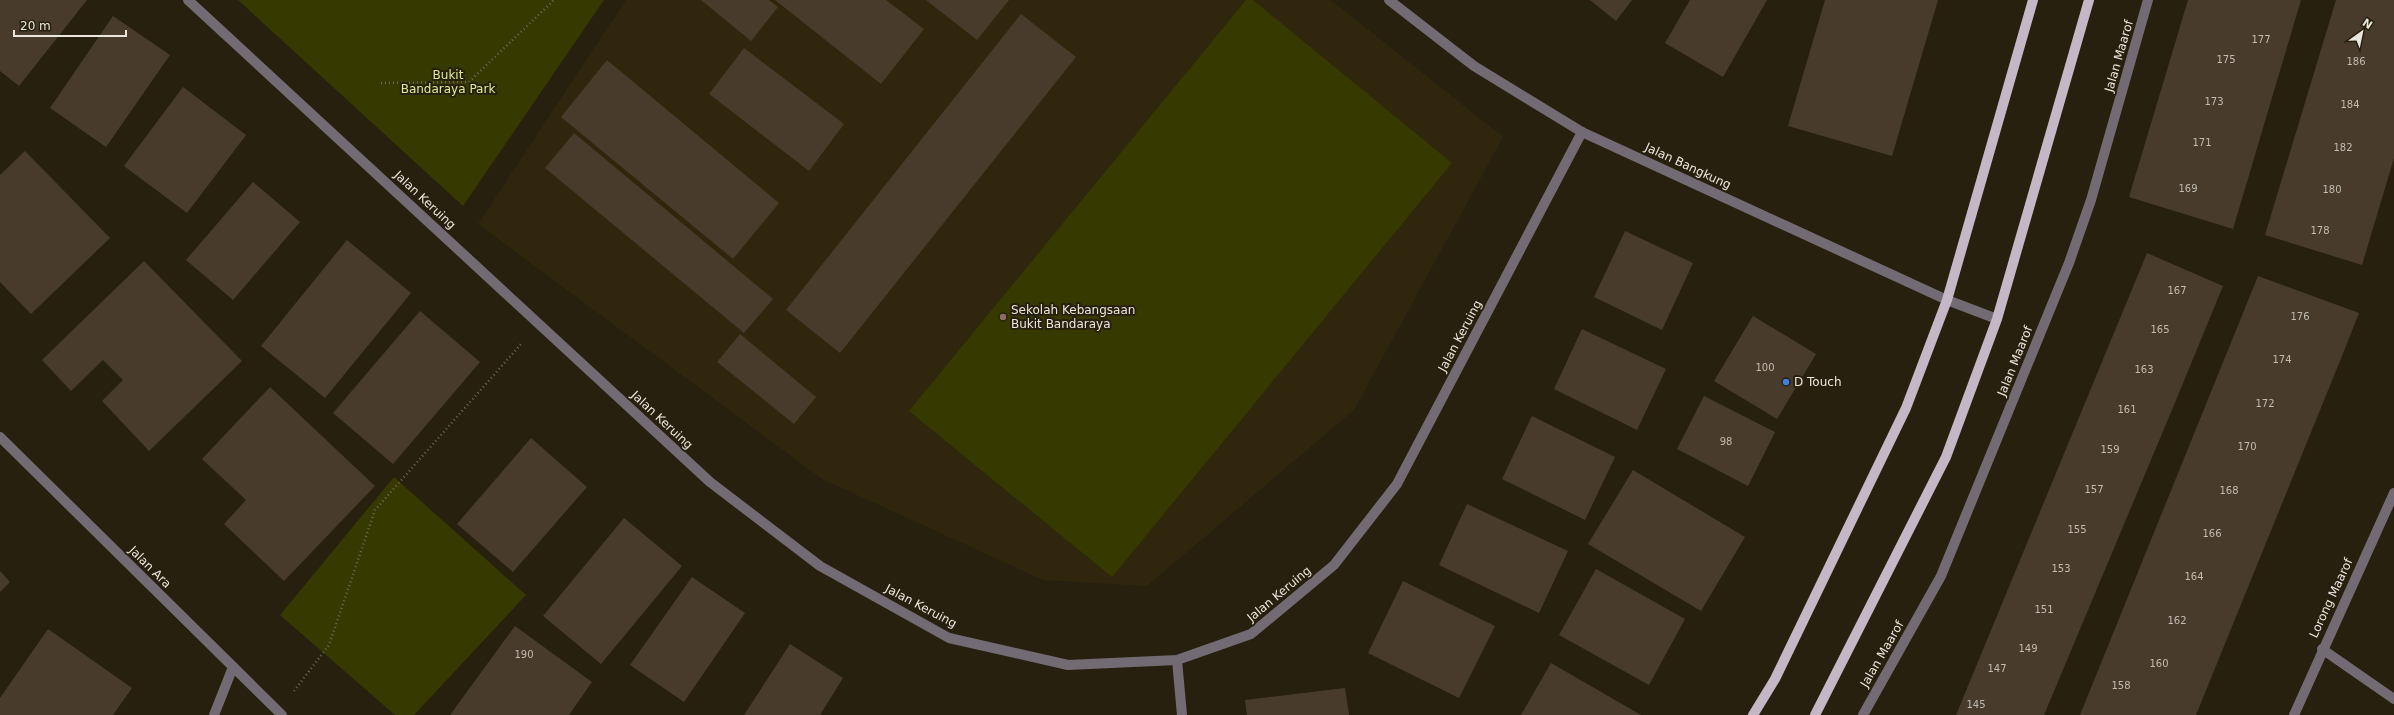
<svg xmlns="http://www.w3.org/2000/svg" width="2394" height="715" font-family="'DejaVu Sans',sans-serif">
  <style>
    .built { fill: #2f260d }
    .green { fill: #363900 }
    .building { fill: #493b2c }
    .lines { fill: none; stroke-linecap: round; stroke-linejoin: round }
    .path { stroke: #6e6759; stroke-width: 2.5; stroke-dasharray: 1 3; stroke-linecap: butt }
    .minor { stroke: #726b73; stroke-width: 10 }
    .major { stroke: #c5b7c6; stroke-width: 10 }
    .education-dot { fill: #8d6e63; stroke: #27200f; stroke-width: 1.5 }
    .shop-dot { fill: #3f7fe0; stroke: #27200f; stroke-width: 1.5 }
    .labels { text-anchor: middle; stroke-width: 4; stroke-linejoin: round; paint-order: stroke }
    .number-label { font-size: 10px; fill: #c2bbb0 }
    .street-label { font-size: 12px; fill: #ebe6dc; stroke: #27200f }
    .park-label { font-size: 12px; fill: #e0ea93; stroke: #27200f }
    .poi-label { font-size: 12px; fill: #ebe6dc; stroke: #27200f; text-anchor: start }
  </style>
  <rect width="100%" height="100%" fill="#27200f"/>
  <!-- built -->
  <path class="built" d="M626,0H1331L1503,137L1354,410L1147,586L1043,580L822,479L478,224Z"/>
  <!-- green -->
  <g class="green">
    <path d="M238,0H604L463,206Z"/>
    <path d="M1246,0H1253L1452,163L1112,577L909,411Z"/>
    <path d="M394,477L526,595L414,715H395L280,615Z"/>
  </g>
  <!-- building -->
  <g class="building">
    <path d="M0,0H87L19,86L0,71Z"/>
    <path d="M701,0H769L778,7L751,41Z"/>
    <path d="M775,0H886L924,29L881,84Z"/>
    <path d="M926,0H1009L977,40Z"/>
    <path d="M1590,0H1632L1616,21Z"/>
    <path d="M1690,0H1767L1723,77L1665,43Z"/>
    <path d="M1825,0H1938L1892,156L1788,126Z"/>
    <path d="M2188,0H2301L2233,229L2129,197Z"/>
    <path d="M2336,0H2394V158L2362,265L2265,235Z"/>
    <path d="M1021,14L1076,57L840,353L786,310Z"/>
    <path d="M113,16L170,55L106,147L50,108Z"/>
    <path d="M744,48L844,124L809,171L709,94Z"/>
    <path d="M607,60L779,203L733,259L561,117Z"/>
    <path d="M183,87L246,135L187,213L124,166Z"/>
    <path d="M574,133L773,299L744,333L545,168Z"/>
    <path d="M25,151L110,238L31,314L0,282V175Z"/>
    <path d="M253,182L300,222L233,300L186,260Z"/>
    <path d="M1625,231L1693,263L1662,330L1594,297Z"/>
    <path d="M347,240L411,293L325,398L261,346Z"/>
    <path d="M2147,253L2223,286L2174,405L2044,715H1956Z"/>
    <path d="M144,261L242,361L149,451L102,401L123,380L103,360L71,391L42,360Z"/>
    <path d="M2258,276L2359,313L2342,356L2196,715H2080Z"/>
    <path d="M420,311L480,362L393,464L333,413Z"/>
    <path d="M1753,316L1816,354L1777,419L1714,381Z"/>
    <path d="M1582,329L1666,369L1637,430L1554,389Z"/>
    <path d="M740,334L816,397L794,424L717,362Z"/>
    <path d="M270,387L375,486L284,581L224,524L246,500L202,459Z"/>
    <path d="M1704,396L1775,432L1748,486L1677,449Z"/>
    <path d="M1532,416L1615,457L1585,520L1502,479Z"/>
    <path d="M531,438L587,487L513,572L457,524Z"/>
    <path d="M1633,470L1745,537L1701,611L1588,544Z"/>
    <path d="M1467,504L1568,551L1539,613L1439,565Z"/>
    <path d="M624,518L682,566L601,664L543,616Z"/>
    <path d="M1596,569L1685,619L1649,685L1559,635Z"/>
    <path d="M0,571L10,582L0,592Z"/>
    <path d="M692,577L745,613L684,702L630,665Z"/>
    <path d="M1403,581L1495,626L1459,698L1368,653Z"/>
    <path d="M515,626L592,682L569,715H450Z"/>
    <path d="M48,629L132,688L113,715H0V698Z"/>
    <path d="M790,644L843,678L820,715H744Z"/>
    <path d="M1551,663L1641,715H1521Z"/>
    <path d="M1345,688L1349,715H1247L1245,700Z"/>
  </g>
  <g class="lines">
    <!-- path -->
    <g class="path">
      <path d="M381,83L469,82L554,0"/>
      <path d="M294,691L329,645L375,510L522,343"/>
    </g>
    <!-- minor -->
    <g class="minor">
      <path d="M188,0L710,482L820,566L949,638L1068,665L1177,660L1251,634L1334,565L1397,484L1582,132"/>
      <path d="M1389,0L1474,66L1582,132L1947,300L1997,319"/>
      <path d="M0,437L282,715"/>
      <path d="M2322,649L2394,699"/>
      <path d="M1177,660L1182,715"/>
      <path d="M214,715L233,667"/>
      <path d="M1863,715L1941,576L2069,263L2091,200L2148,0"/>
      <path d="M2294,715L2394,493"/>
    </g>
    <!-- major -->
    <g class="major">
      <path d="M1753,715L1775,679L1906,408L1947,300L2033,0"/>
      <path d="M1815,715L1946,457L1997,319L2089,0"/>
    </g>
  </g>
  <!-- markers -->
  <circle class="education-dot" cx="1003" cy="317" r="4"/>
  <circle class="shop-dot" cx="1786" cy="382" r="4"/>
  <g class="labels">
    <!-- number labels -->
    <g class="number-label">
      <text x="2261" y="43">177</text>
      <text x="2226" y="63">175</text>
      <text x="2356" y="65">186</text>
      <text x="2214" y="105">173</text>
      <text x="2350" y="108">184</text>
      <text x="2202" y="146">171</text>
      <text x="2343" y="151">182</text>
      <text x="2188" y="192">169</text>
      <text x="2332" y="193">180</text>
      <text x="2320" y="234">178</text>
      <text x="2177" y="294">167</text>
      <text x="2300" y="320">176</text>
      <text x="2160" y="333">165</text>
      <text x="2282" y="363">174</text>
      <text x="1765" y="371">100</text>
      <text x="2144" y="373">163</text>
      <text x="2265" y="407">172</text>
      <text x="2127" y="413">161</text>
      <text x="1726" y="445">98</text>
      <text x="2247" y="450">170</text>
      <text x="2110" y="453">159</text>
      <text x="2094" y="493">157</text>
      <text x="2229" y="494">168</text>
      <text x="2077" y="533">155</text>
      <text x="2212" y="537">166</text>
      <text x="2061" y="572">153</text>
      <text x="2194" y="580">164</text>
      <text x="2044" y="613">151</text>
      <text x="2177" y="624">162</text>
      <text x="2028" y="652">149</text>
      <text x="524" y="658">190</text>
      <text x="2159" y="667">160</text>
      <text x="1997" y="672">147</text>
      <text x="2121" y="689">158</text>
      <text x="1976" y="708">145</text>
    </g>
    <!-- street labels -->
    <g class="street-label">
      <text transform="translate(2119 56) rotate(-74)" y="4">Jalan Maarof</text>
      <text transform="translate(1688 166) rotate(25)" y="4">Jalan Bangkung</text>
      <text transform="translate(425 200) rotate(43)" y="4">Jalan Keruing</text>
      <text transform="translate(1460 336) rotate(-62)" y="4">Jalan Keruing</text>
      <text transform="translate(2015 361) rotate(-68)" y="4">Jalan Maarof</text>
      <text transform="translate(662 420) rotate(43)" y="4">Jalan Keruing</text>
      <text transform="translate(150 567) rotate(45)" y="4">Jalan Ara</text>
      <text transform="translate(1279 594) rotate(-40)" y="4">Jalan Keruing</text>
      <text transform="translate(2331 598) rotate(-65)" y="4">Lorong Maarof</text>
      <text transform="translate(921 606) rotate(28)" y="4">Jalan Keruing</text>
      <text transform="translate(1882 654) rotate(-60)" y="4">Jalan Maarof</text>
    </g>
    <!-- park labels -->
    <g class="park-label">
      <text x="448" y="79">Bukit<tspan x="448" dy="14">Bandaraya Park</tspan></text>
    </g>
    <!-- poi labels -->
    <g class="poi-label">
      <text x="1011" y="314">Sekolah Kebangsaan<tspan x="1011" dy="14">Bukit Bandaraya</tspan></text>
      <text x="1794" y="386">D Touch</text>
    </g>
  </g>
  <!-- north arrow -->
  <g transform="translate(2362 32) rotate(33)" stroke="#27200f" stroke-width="3" paint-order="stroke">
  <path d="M0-3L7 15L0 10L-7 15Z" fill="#ebe6dc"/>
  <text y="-6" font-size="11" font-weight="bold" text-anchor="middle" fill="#ebe6dc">N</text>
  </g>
  <!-- scale -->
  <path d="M14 30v6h112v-6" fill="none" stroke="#ebe6dc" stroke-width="2"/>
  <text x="20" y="30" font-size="12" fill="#ebe6dc" stroke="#27200f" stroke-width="3" paint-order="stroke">20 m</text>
</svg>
